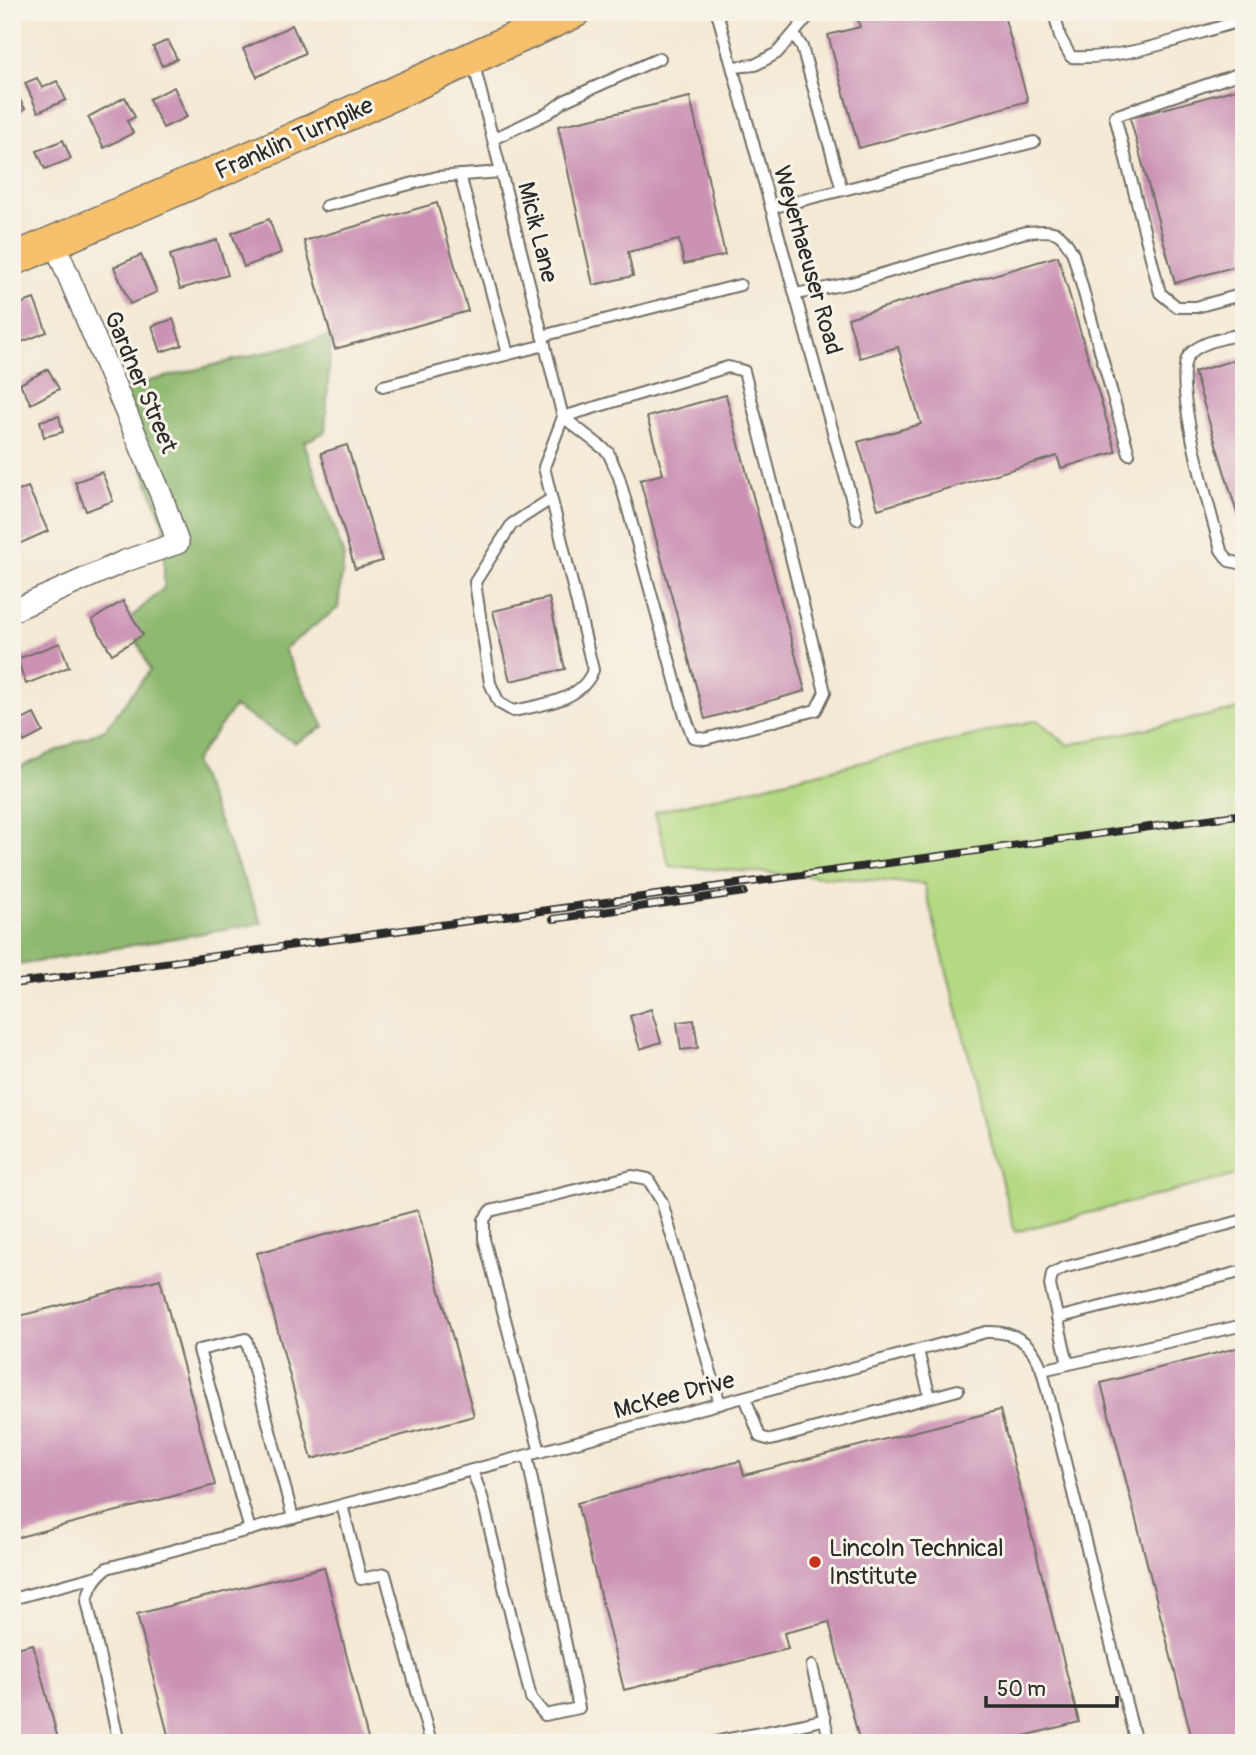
<svg xmlns="http://www.w3.org/2000/svg" width="1256" height="1755" font-family="Pangolin,sans-serif">
  <style>
    .green { fill: #b4d982; stroke: #708256; stroke-width: 2 }
    .forest { fill: #8fb970; stroke: #5d724e; stroke-width: 2 }
    .building { fill: #cb92b4 }
    .lines { fill: none; stroke-linecap: round; stroke-linejoin: round }
    .lane-casing { stroke: #716e66; stroke-width: 14 }
    .street-casing { stroke: #716e66; stroke-width: 24 }
    .primary-casing { stroke: #716e66; stroke-width: 35 }
    .lane { stroke: #fff; stroke-width: 10 }
    .street { stroke: #fff; stroke-width: 21 }
    .primary { stroke: #f7c06c; stroke-width: 32 }
    .rail-casing { stroke: #2b2b2b; stroke-width: 8 }
    .rail { stroke: #f7f3e8; stroke-width: 5; stroke-dasharray: 16; stroke-linecap: butt }
    .poi-dot { fill: #c8321e; stroke: #f7f3e8; stroke-width: 2.5 }
    .labels { text-anchor: middle; stroke-width: 6; stroke-linejoin: round; paint-order: stroke }
    .street-label { font-size: 24px; fill: #2b2b2b; stroke: #f7f3e8 }
    .poi-label { font-size: 24px; fill: #2b2b2b; stroke: #f7f3e8; text-anchor: start }
  </style>
  <rect width="100%" height="100%" fill="#f7f3e8"/>
  <filter id="ink" filterUnits="userSpaceOnUse"><feTurbulence type="fractalNoise" baseFrequency=".0143" numOctaves="2"/><feDisplacementMap in="SourceGraphic" scale="14" xChannelSelector="R" yChannelSelector="G"/><feConvolveMatrix kernelMatrix="1 2 1 2 8 2 1 2 1" color-interpolation-filters="sRGB"/></filter>
  <filter id="wash" filterUnits="userSpaceOnUse"><feTurbulence type="fractalNoise" baseFrequency=".00686" numOctaves="4" result="noise"/><feDisplacementMap in="SourceGraphic" scale="28" xChannelSelector="R" yChannelSelector="G"/><feGaussianBlur stdDeviation="1.57" result="paint"/><feColorMatrix in="noise" values="0 0 0 0 0 0 0 0 0 0 0 0 0 0 0 0 0 1.4 0 .05"/><feComposite in="paint" operator="in"/></filter>
  <g filter="url(#wash)">
    <rect width="100%" height="100%" fill="#f4e9d4"/>
    <!-- green -->
    <path class="green" d="M1244,708V1173L1015,1232L924,884L669,866L655,812L1037,720L1068,745Z"/>
    <!-- forest -->
    <path class="forest" d="M331,336L325,432L304,442L344,556L338,608L284,649L324,727L295,743L234,707L194,762L262,923L12,966V771L105,729L150,670L128,620L164,588V525L113,390Z"/>
    <g id="blocks">
      <!-- building -->
      <g class="building">
        <path d="M856,12H1003L1028,101L859,148L828,35L860,27Z"/>
        <path d="M1076,12H1097V13L1077,18Z"/>
        <path d="M292,25L305,53L257,77L243,49Z"/>
        <path d="M168,40L177,59L162,66L153,47Z"/>
        <path d="M37,78L42,88L57,81L66,100L38,112L25,83Z"/>
        <path d="M174,87L187,117L163,128L149,99Z"/>
        <path d="M1244,87V264L1175,283L1130,118Z"/>
        <path d="M16,93L25,109L15,115L12,112V96Z"/>
        <path d="M125,97L135,117L127,121L133,133L104,148L88,117Z"/>
        <path d="M690,97L725,255L684,264L679,240L628,252L633,276L593,285L558,126Z"/>
        <path d="M63,140L71,159L45,169L37,151Z"/>
        <path d="M437,203L468,311L335,349L304,241Z"/>
        <path d="M269,219L281,253L244,267L232,233Z"/>
        <path d="M217,240L228,275L180,289L170,255Z"/>
        <path d="M141,255L157,292L130,304L114,267Z"/>
        <path d="M1058,256L1116,452L1061,468L1057,456L878,509L858,442L921,424L898,347L860,358L848,318Z"/>
        <path d="M34,299L47,332L22,342L12,316V307Z"/>
        <path d="M173,319L182,345L161,352L152,326Z"/>
        <path d="M1244,357V522L1240,523L1194,372Z"/>
        <path d="M48,369L59,389L31,404L20,384Z"/>
        <path d="M726,395L805,691L705,719L640,480L663,474L647,417Z"/>
        <path d="M59,416L63,432L44,437L40,421Z"/>
        <path d="M347,445L382,561L355,569L321,453Z"/>
        <path d="M102,472L113,501L86,511L75,482Z"/>
        <path d="M28,487L48,531L12,547V519L18,516L12,503V494Z"/>
        <path d="M549,598L565,669L510,681L493,611Z"/>
        <path d="M123,601L143,635L112,654L92,620Z"/>
        <path d="M60,643L69,667L26,684L17,659Z"/>
        <path d="M34,714L43,732L24,742L14,724Z"/>
        <path d="M651,1009L661,1042L640,1049L630,1016Z"/>
        <path d="M694,1020L698,1048L681,1050L677,1022Z"/>
        <path d="M418,1210L474,1416L312,1459L257,1253Z"/>
        <path d="M160,1279L215,1485L12,1539V1318Z"/>
        <path d="M1244,1346V1743H1193L1101,1383Z"/>
        <path d="M1000,1410L1079,1722L996,1743H860L829,1622L784,1633L788,1649L624,1690L577,1503L740,1461L744,1475Z"/>
        <path d="M324,1567L369,1743H170L137,1614Z"/>
        <path d="M33,1644L59,1743H12V1649Z"/>
      </g>
    </g>
  </g>
  <g filter="url(#ink)">
    <use href="#blocks" fill-opacity="0" stroke="#716e66" stroke-width="2"/>
    <g class="lines">
      <defs>
        <g id="lane">
          <path d="M717,12L857,519"/>
          <path d="M1054,12L1060,37L1071,57C1129,60 1188,35 1244,20"/>
          <path d="M794,34L802,47L842,190"/>
          <path d="M473,61L563,417"/>
          <path d="M733,67L755,65L777,53L812,12"/>
          <path d="M1244,72L1115,116L1160,293L1177,307H1196L1244,294"/>
          <path d="M493,139L548,113L564,101L660,58"/>
          <path d="M460,175L508,354"/>
          <path d="M326,206L437,177L501,172"/>
          <path d="M771,208L1034,142"/>
          <path d="M796,294L851,283L1026,232C1054,230 1060,228 1073,254L1129,454"/>
          <path d="M1244,333C1227,338 1200,341 1189,355C1170,377 1212,518 1221,550L1229,561L1244,564"/>
          <path d="M542,336L740,285"/>
          <path d="M728,367L744,371L825,692L816,710L705,739L693,737L684,713L619,477L608,452L563,417Z"/>
          <path d="M383,386L545,345"/>
          <path d="M551,499L512,524L475,582L490,683L499,703L513,711C541,705 582,701 593,670L544,467L563,417"/>
          <path d="M1057,1318L1244,1271"/>
          <path d="M918,1351L930,1397"/>
          <path d="M1068,1364L1050,1285L1052,1274L1063,1268L1244,1220"/>
          <path d="M1042,1370L1244,1325"/>
          <path d="M745,1397L760,1437L771,1440L958,1390"/>
          <path d="M540,1452L484,1239V1220L490,1211L632,1176L648,1179L662,1202L720,1404"/>
          <path d="M472,1470L482,1497L531,1698L545,1715L579,1708L527,1456"/>
          <path d="M342,1505L361,1579L385,1574L431,1743"/>
          <path d="M250,1530L199,1350L246,1339L293,1518"/>
          <path d="M12,1599L97,1576"/>
          <path d="M812,1666L830,1743"/>
          <path d="M786,1728L789,1743"/>
          <path d="M119,1743L87,1601C90,1586 95,1578 107,1568L986,1332C1015,1331 1032,1342 1042,1370L1136,1743"/>
          <path d="M445,1743H450"/>
          <path d="M711,1743C749,1734 787,1729 825,1719"/>
        </g>
        <path id="street" d="M12,611L125,561L178,543L162,497L54,242"/>
        <path id="primary" d="M12,260L282,144L574,12"/>
      </defs>
      <!-- lane casing -->
      <use href="#lane" class="lane-casing"/>
      <!-- street casing -->
      <use href="#street" class="street-casing"/>
      <!-- primary casing -->
      <use href="#primary" class="primary-casing"/>
      <!-- lane -->
      <use href="#lane" class="lane"/>
      <!-- street -->
      <use href="#street" class="street"/>
      <!-- primary -->
      <use href="#primary" class="primary"/>
      <defs>
        <g id="rail">
          <path d="M553,919L744,892"/>
          <path d="M12,984L1244,814"/>
        </g>
      </defs>
      <!-- rail casing -->
      <use href="#rail" class="rail-casing"/>
      <!-- rail -->
      <use href="#rail" class="rail"/>
    </g>
  </g>
  <!-- markers -->
  <circle class="poi-dot" cx="815" cy="1562" r="7"/>
  <g class="labels">
    <!-- street labels -->
    <g class="street-label">
      <text transform="translate(294 138) rotate(-24)" y="8">Franklin Turnpike</text>
      <text transform="translate(538 232) rotate(76)" y="8">Micik Lane</text>
      <text transform="translate(808 260) rotate(74)" y="8">Weyerhaeuser Road</text>
      <text transform="translate(141 382) rotate(67)" y="8">Gardner Street</text>
      <text transform="translate(674 1395) rotate(-15)" y="8">McKee Drive</text>
    </g>
    <!-- poi labels -->
    <g class="poi-label">
      <text x="829" y="1556">Lincoln Technical<tspan x="829" dy="28">Institute</tspan></text>
    </g>
  </g>
  <!-- margin -->
  <rect width="1256" height="1755" fill="none" stroke="#f7f3e8" stroke-width="42"/>
  <!-- scale -->
  <path d="M986 1696v10h131v-10" fill="none" stroke="#2b2b2b" stroke-width="3.5"/>
  <text x="997" y="1696" font-size="21" fill="#2b2b2b" stroke="#f7f3e8" stroke-width="5" paint-order="stroke">50 m</text>
</svg>
